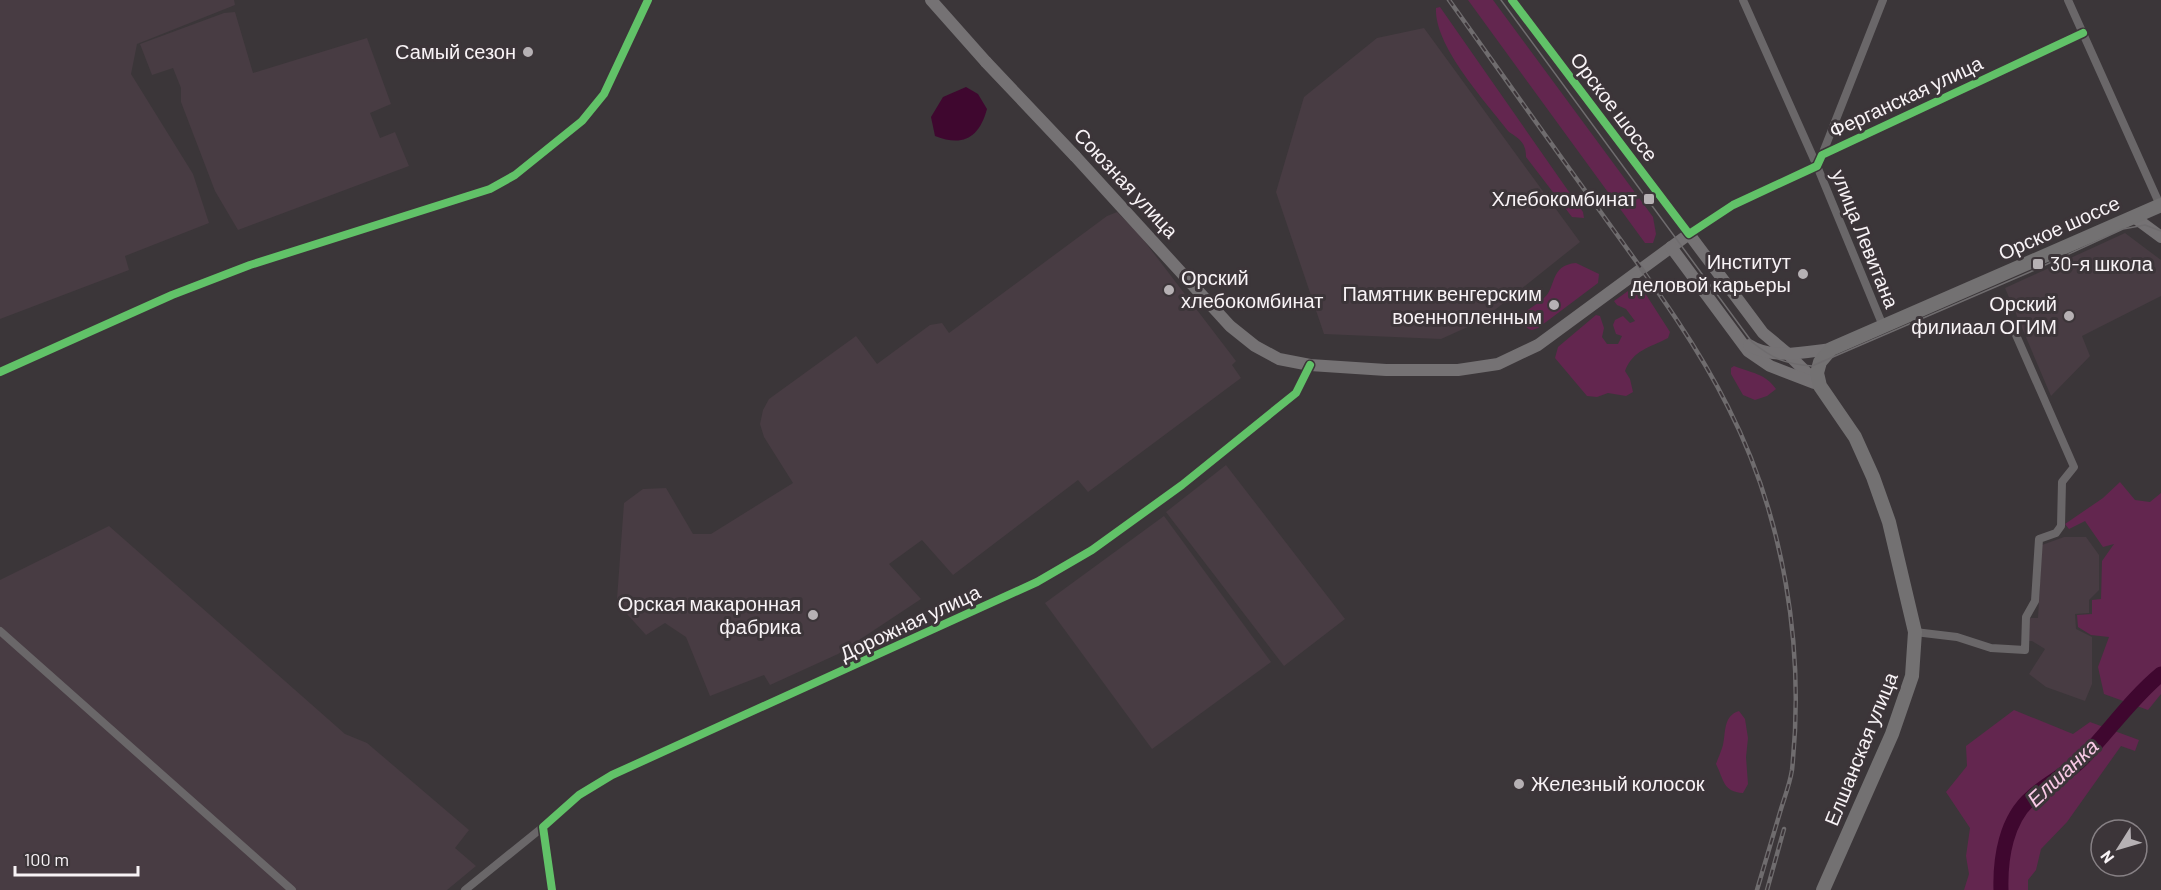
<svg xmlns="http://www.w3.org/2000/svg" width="2161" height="890" font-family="Barlow,sans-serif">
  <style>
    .built { fill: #483c43 }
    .green { fill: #63264f }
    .water { fill: #3f072f }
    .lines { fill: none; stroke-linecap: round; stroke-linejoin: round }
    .river { stroke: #3f072f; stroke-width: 15 }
    .minor { stroke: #6a6769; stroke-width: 8 }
    .tertiary { stroke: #6a6769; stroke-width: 10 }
    .secondary { stroke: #757274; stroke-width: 12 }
    .primary { stroke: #737172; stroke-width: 14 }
    .tram { stroke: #6f6c6e; stroke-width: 1.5 }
    .rail-casing { stroke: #6f6c6e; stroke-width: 4.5 }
    .rail { stroke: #3c3539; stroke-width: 2; stroke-dasharray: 7; stroke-linecap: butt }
    .secondary-bridge { stroke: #757274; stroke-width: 12 }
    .cycleway-casing { stroke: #3c3539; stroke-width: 11 }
    .cycleway { stroke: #61c268; stroke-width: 8 }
    .poi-dot { fill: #b6b1b4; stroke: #3c3539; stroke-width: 2 }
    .labels { text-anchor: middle; stroke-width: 6; stroke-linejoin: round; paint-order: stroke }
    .poi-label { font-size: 20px; fill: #f8f3f6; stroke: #3c3539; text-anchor: end }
    .street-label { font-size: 20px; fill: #f8f3f6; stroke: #3c3539 }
    .water-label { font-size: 21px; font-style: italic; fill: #f9cae6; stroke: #3c3539 }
  </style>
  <rect width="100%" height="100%" fill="#3b3639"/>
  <!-- built -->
  <g class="built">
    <path d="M0,0H234L235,5L137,44L131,74L193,174L209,223L125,256L129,270L0,319Z"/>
    <path d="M235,12L253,73L367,38L391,104L370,113L380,138L395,132L409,166L238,230L215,191L181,102V88L173,68L152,75L140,44L224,13Z"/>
    <path d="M1424,28L1580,242L1481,321L1441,339L1324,334L1276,192L1304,97L1377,38Z"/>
    <path d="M1117,212L1139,234L1236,361L1232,365L1241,378L1088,492L1078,480L953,575L922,540L889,564L921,599L838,654L770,685L764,675L710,696L686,637L665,623L646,635L627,614L617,599L624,503L643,489L666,488L693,534H711L793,483L764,437L760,424L763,410L769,399L856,336L877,364L930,325L942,323L949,333L1107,216Z"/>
    <path d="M2125,233L2161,260V296L2082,336L2090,356L2051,396L2005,288Z"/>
    <path d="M1226,465L1345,619L1284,666L1166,512Z"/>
    <path d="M1164,516L1271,662L1152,749L1045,603Z"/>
    <path d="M109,526L345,734L367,743L469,830L455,848L476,866L447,890H0V580Z"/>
    <path d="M2064,537H2086L2099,555V590L2089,600V613L2075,614L2076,629L2092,637V684L2085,701L2046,687L2029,674L2045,649L2032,641H2026L2028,618H2038L2042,545Z"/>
  </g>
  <!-- green -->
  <g class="green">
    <path d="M1468,0H1493L1653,217L1656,234L1653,243H1645Z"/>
    <path d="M1440,7L1583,212L1584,218L1572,217L1526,157C1526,143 1520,139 1509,132C1486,102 1434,46 1436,8Z"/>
    <path d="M1576,263L1599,274L1598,283L1538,328L1532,330C1525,328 1522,323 1521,315C1528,309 1538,304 1545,297C1556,287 1550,265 1576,263Z"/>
    <path d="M1635,286L1643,290L1670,332L1668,338C1649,348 1633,350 1625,371L1630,379L1633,392L1626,396L1608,393L1597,397L1587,396L1555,358L1558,347L1596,315L1600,316L1604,328L1602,337L1607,344H1618L1622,336L1616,334L1613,325L1615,320L1623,316L1630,323L1635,321L1626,309L1617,305L1614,301Z"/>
    <path d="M1734,366C1751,373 1765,373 1776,389L1767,396L1755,400L1743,395L1731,374V368Z"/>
    <path d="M2120,482L2135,500L2150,502L2161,493V694L2148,710L2104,694L2098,667L2109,637L2091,635L2078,627L2077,615L2092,614V600L2101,599L2102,561L2114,544L2103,547L2085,521L2069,529L2065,524L2103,498Z"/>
    <path d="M2014,710L2073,734L2090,722L2139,740L2135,751L2121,746L2067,822L2041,849L2036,870L2028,880V890H1964L1969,874L1966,856L1970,828L1946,792L1967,766L1966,746Z"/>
    <path d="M1739,711L1745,719L1748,738L1746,757L1748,784L1743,793C1723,792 1724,780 1716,764C1718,758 1721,752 1723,745C1726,732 1723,716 1739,711Z"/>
  </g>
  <!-- water -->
  <path class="water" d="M966,87L978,94L987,109C979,138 963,147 935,136L931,117L943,97Z"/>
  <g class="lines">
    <!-- river -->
    <path class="river" d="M2001,890C2000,858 2006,819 2032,797C2048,782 2068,774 2083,758C2110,730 2131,699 2161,674"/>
    <!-- minor -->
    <g class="minor">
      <path d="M1743,0L1817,166L1883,326"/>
      <path d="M2068,0L2160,205"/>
      <path d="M1822,155L1883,0"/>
      <path d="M1689,234L1733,205L1817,166L1822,155L2083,33"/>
      <path d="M0,372L172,295L250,265L490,189L515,175L582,121L604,94L648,0"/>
      <path d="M0,631L292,890"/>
      <path d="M1915,632L1957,637L1991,648L2025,650L2026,617L2035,601L2039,539L2056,533L2061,526L2062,482L2074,467L2016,335"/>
      <path d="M465,890L543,827"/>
      <path d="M552,890L543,827L579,795L612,775L1037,582L1092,550L1182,485L1296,393L1310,365"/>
    </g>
    <!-- tertiary -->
    <path class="tertiary" d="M1512,0L1689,234"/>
    <!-- secondary -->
    <g class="secondary">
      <path d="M931,0L986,62"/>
      <path d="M1075,156L1230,326L1255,346L1279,359L1310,365L1386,370H1458L1498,364L1538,345L1689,234L1763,333L1787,353L1820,386"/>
      <path d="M2134,217L2161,237"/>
      <path d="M1671,247L1748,351L1770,366L1814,383"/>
      <path d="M1749,345C1772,360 1805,352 1831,349"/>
    </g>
    <!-- primary -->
    <path class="primary" d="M1823,890L1892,734L1912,676L1915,632L1889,522L1873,477L1855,437L1820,386L1817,373L1820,362L1831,349L2161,205"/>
    <!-- tram -->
    <path class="tram" d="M1501,0L1752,342C1773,359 1785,364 1812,366L2030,272L2123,229L2145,225L2161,231"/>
    <defs>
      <g id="rail">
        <path d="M1449,0C1499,70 1549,141 1600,211C1645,274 1693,337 1728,407C1784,517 1805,648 1792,770C1790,783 1785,796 1781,809C1773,836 1765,863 1757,890"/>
        <path d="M1767,890L1784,829"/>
      </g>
    </defs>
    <!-- rail casing -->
    <use href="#rail" class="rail-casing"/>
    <!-- rail -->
    <use href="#rail" class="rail"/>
    <!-- secondary-bridge -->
    <path class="secondary-bridge" d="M986,62L1075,156"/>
    <defs>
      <g id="cycleway">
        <path d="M1512,0L1689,234L1733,205L1817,166L1822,155L2083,33"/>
        <path d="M0,372L172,295L250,265L490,189L515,175L582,121L604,94L648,0"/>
        <path d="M552,890L543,827L579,795L612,775L1037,582L1092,550L1182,485L1296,393L1310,365"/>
      </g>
    </defs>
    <!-- cycleway casing -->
    <use href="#cycleway" class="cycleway-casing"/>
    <!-- cycleway -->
    <use href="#cycleway" class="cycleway"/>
  </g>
  <!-- markers -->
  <g class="poi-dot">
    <circle cx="528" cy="52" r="6"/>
    <rect x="1643" y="193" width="12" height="12" rx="3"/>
    <rect x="2032" y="258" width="12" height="12" rx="3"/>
    <circle cx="1803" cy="274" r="6"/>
    <circle cx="1169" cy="290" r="6"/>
    <circle cx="1554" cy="305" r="6"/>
    <circle cx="2069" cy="316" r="6"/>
    <circle cx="813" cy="615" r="6"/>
    <circle cx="1519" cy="784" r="6"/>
  </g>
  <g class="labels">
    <!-- poi labels -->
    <g class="poi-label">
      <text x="516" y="59">Самый сезон</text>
      <text x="1637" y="206">Хлебокомбинат</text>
      <text x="1791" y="269">Институт<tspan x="1791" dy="23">деловой карьеры</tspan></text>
      <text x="2050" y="271" text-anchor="start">30-я школа</text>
      <text x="1181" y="285" text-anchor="start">Орский<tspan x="1181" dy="23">хлебокомбинат</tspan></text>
      <text x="1542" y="301">Памятник венгерским<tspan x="1542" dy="23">военнопленным</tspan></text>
      <text x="2057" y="311">Орский<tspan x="2057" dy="23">филиаал ОГИМ</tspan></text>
      <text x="801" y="611">Орская макаронная<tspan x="801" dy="23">фабрика</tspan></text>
      <text x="1531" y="791" text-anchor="start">Железный колосок</text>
    </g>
    <!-- street labels -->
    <g class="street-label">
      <text transform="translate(1906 97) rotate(-25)" y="7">Ферганская улица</text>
      <text transform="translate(1614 107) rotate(53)" y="7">Орское шоссе</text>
      <text transform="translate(1126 183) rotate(47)" y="7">Союзная улица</text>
      <text transform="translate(2059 228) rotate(-24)" y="7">Орское шоссе</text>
      <text transform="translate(1865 239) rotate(68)" y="7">улица Левитана</text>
      <text transform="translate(910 623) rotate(-25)" y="7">Дорожная улица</text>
      <text transform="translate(1861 749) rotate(-68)" y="7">Елшанская улица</text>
    </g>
    <!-- water labels -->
    <g class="water-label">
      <text transform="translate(2063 773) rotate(-43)" y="7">Елшанка</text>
    </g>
  </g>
  <!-- north arrow -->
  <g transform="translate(2119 848) rotate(233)"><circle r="28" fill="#3c3539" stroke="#878185" stroke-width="1.5"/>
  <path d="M0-4.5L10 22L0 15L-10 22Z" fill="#b6b1b4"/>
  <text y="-9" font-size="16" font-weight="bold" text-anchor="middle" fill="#f8f3f6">N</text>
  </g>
  <!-- scale -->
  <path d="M15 866v9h123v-9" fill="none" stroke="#f8f3f6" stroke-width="3"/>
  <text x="24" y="866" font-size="18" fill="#f8f3f6" stroke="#3c3539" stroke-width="4.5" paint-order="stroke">100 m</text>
</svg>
